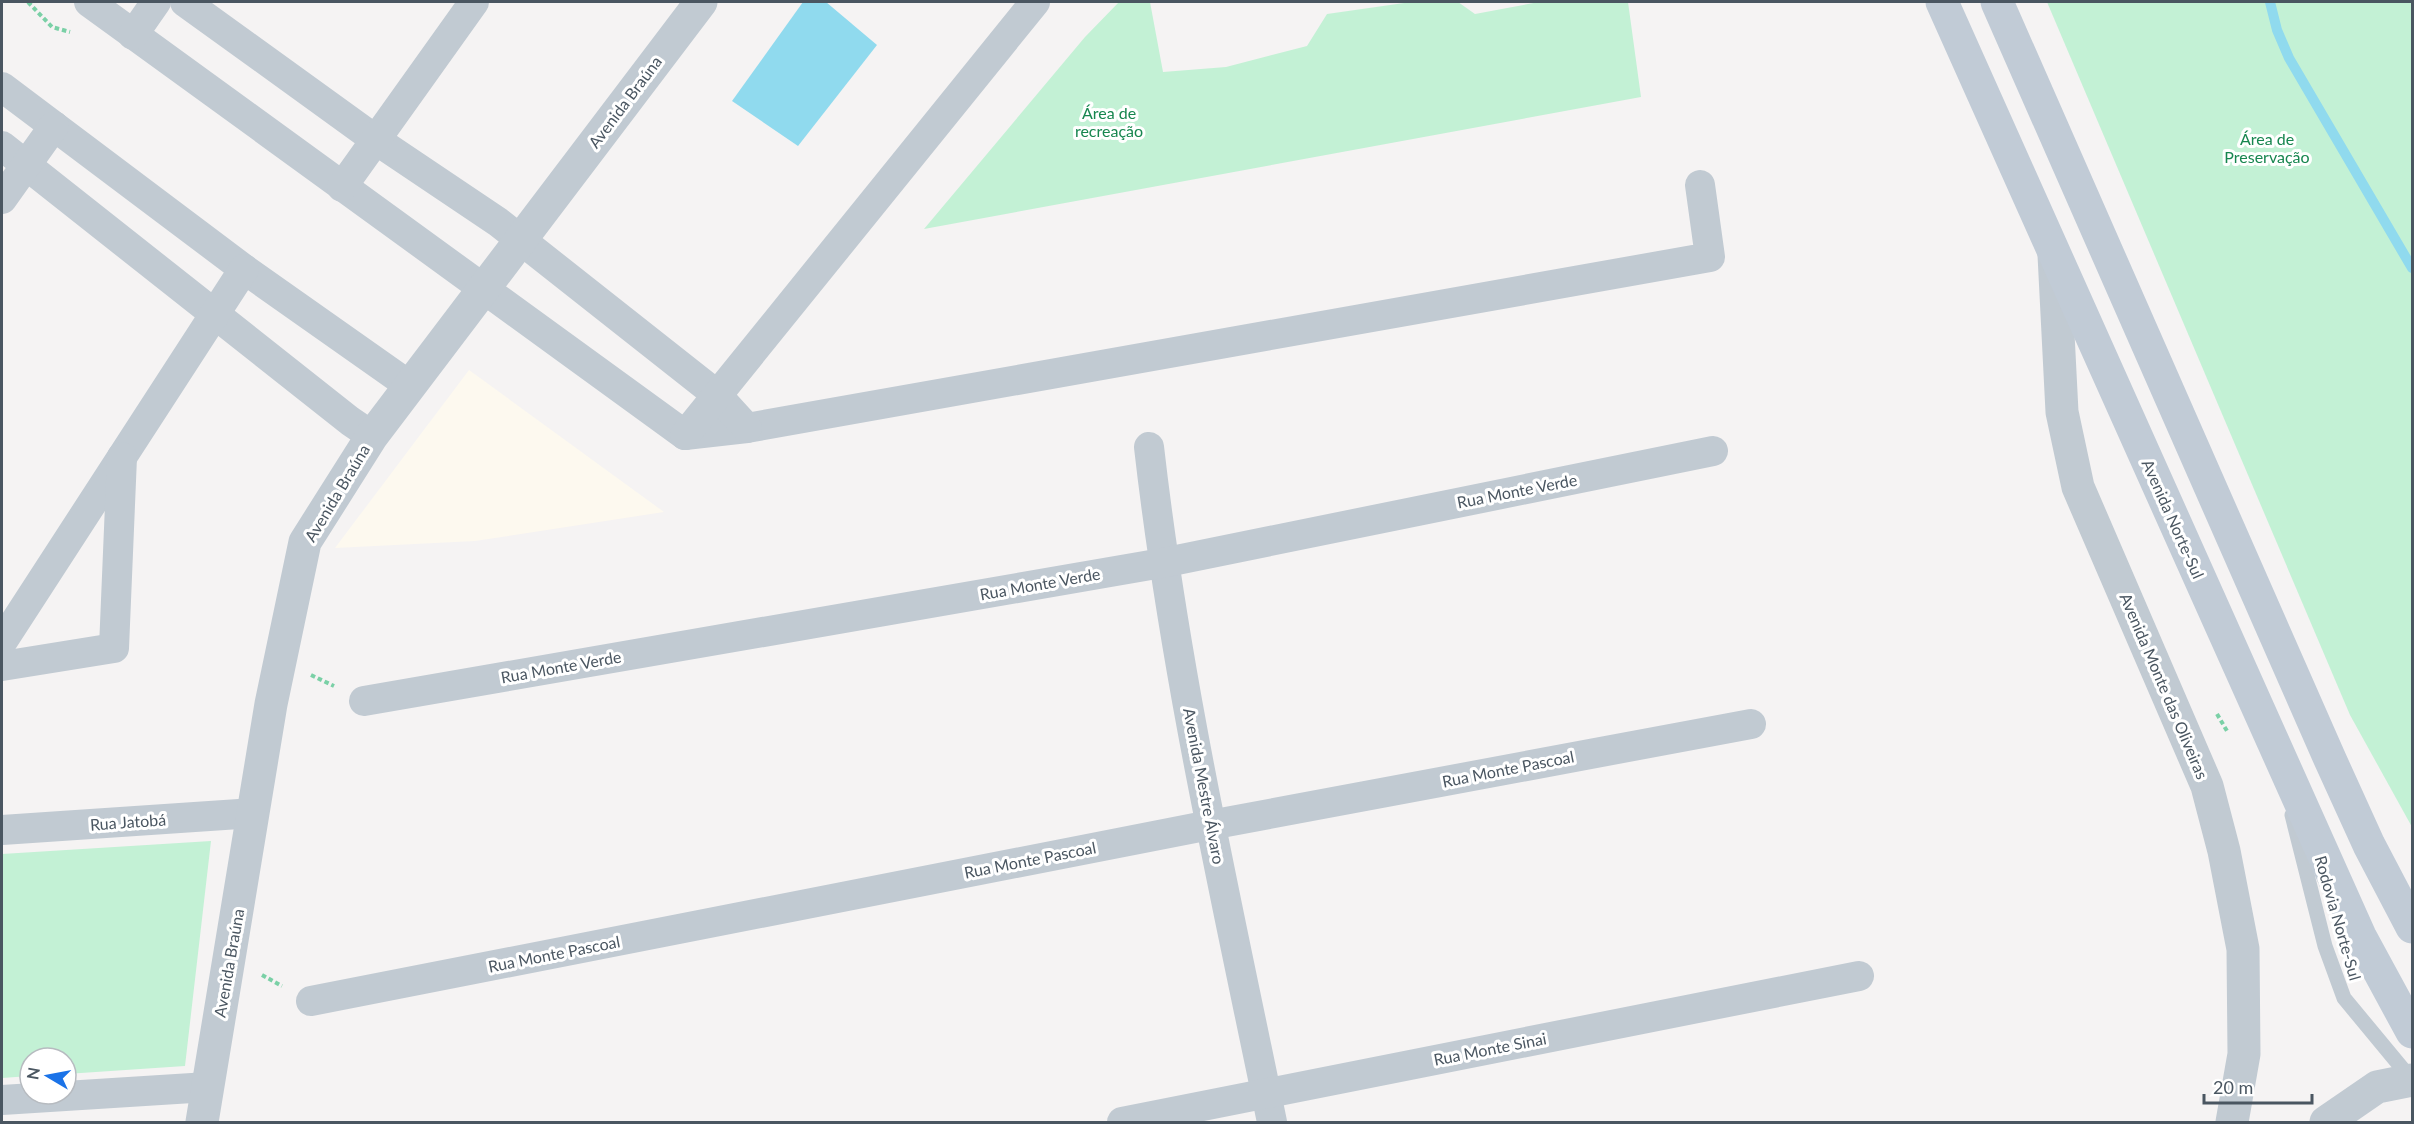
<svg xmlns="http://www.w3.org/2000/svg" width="2414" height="1124" font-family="Lato,sans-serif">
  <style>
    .commercial { fill: #fdf9ef }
    .green { fill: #c3f1d5 }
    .water { fill: #90daee }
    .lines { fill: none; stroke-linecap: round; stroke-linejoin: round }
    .stream { stroke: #90daee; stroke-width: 10 }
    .path { stroke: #7ad0a6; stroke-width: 4; stroke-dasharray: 4.5 3; stroke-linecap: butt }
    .service { stroke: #c1cad2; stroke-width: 15 }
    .minor { stroke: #c1cad2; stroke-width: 30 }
    .tertiary { stroke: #c1cad2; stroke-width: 33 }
    .secondary { stroke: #c1cbd6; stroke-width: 33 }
    .labels { text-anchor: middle; stroke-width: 6; stroke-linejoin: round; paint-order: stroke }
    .street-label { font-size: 16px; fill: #4a5661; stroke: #fff }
    .park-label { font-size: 16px; fill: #17864f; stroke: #fff }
  </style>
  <rect width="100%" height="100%" fill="#f5f3f3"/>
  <!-- commercial -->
  <path class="commercial" d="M469,370L664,512L475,541L335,548Z"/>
  <!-- green -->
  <g class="green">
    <path d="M1119,2H1150L1163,72L1226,67L1307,46L1327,14L1411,2H1458L1475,14L1539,2H1628L1641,97L924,229L1085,37Z"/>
    <path d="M2047,2H2412V827L2350,715Z"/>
    <path d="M211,841L185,1066L66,1074V1058H30V1076L2,1078V854Z"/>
  </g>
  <!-- water -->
  <path class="water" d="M803,2H826L877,45L798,146L732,101Z"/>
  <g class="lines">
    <!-- stream -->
    <path class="stream" d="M2270,2L2277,30L2289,58L2412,268"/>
    <!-- path -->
    <g class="path">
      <path d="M28,2L52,27L70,32"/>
      <path d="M311,675L334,686"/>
      <path d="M2217,714L2227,731"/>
      <path d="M262,975L282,986"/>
    </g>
    <!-- service -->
    <path class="service" d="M2292,815L2325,946L2344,998L2411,1079"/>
    <!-- minor -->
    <g class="minor">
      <path d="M89,2L685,435L747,428L1710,257L1700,185"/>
      <path d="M185,2L376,140L498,222L716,394L747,428"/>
      <path d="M133,35L156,2"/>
      <path d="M2,87L244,269L410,386"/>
      <path d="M2,146L350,421L372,436"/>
      <path d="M342,187L474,2"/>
      <path d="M2,199L54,126"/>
      <path d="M685,435L1035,2"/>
      <path d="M1149,447C1175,675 1226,898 1272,1122"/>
      <path d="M2,642L244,269"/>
      <path d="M2,666L114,648L122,457"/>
      <path d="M364,701L1162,563L1713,451"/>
      <path d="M2,830L254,813"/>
      <path d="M311,1001L1210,825L1751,724"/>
      <path d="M2,1100L208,1087"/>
      <path d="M1122,1122L1859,976"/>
    </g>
    <!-- tertiary -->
    <g class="tertiary">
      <path d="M2054,255L2062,412L2078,487L2207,786L2224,851L2243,949L2244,1054L2232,1122"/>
      <path d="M202,1122L271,704L305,542L372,436L701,2"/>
      <path d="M2326,1122L2377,1087L2412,1080"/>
    </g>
    <!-- secondary -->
    <g class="secondary">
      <path d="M1942,2L2360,936L2412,1032"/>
      <path d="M1997,2L2329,757L2369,845L2412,927"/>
    </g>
  </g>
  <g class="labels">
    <!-- street labels -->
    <g class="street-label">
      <text transform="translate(625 102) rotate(-53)" y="6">Avenida Braúna</text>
      <text transform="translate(1517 491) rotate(-11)" y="6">Rua Monte Verde</text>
      <text transform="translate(337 493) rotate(-59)" y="6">Avenida Braúna</text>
      <text transform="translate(2173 519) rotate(66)" y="6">Avenida Norte-Sul</text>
      <text transform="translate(1040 584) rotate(-10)" y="6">Rua Monte Verde</text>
      <text transform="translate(561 667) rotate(-10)" y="6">Rua Monte Verde</text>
      <text transform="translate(2164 686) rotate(67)" y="6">Avenida Monte das Oliveiras</text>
      <text transform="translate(1508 769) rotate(-11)" y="6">Rua Monte Pascoal</text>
      <text transform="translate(1204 786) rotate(79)" y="6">Avenida Mestre Álvaro</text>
      <text transform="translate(128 822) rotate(-4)" y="6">Rua Jatobá</text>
      <text transform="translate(1030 860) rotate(-11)" y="6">Rua Monte Pascoal</text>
      <text transform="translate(2338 918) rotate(74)" y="6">Rodovia Norte-Sul</text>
      <text transform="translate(554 954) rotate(-11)" y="6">Rua Monte Pascoal</text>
      <text transform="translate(229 963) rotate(-80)" y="6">Avenida Braúna</text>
      <text transform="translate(1490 1049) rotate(-11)" y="6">Rua Monte Sinai</text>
    </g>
    <!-- park labels -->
    <g class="park-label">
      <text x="1109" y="119">Área de<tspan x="1109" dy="18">recreação</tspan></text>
      <text x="2267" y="145">Área de<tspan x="2267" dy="18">Preservação</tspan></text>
    </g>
  </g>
  <!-- border -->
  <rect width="2414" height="1124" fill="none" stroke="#4a5661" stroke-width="6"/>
  <!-- north arrow -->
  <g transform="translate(48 1076) rotate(280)"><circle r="28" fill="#ffffff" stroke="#b7bbc0" stroke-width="1.5"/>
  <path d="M0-4.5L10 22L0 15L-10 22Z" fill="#1a73e8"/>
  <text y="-9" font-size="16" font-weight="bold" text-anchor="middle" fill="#4a5661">N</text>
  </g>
  <!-- scale -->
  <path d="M2204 1094v9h108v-9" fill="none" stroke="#4a5661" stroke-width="3"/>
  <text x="2213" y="1094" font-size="18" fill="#4a5661" stroke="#ffffff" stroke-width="4.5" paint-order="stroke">20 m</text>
</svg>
